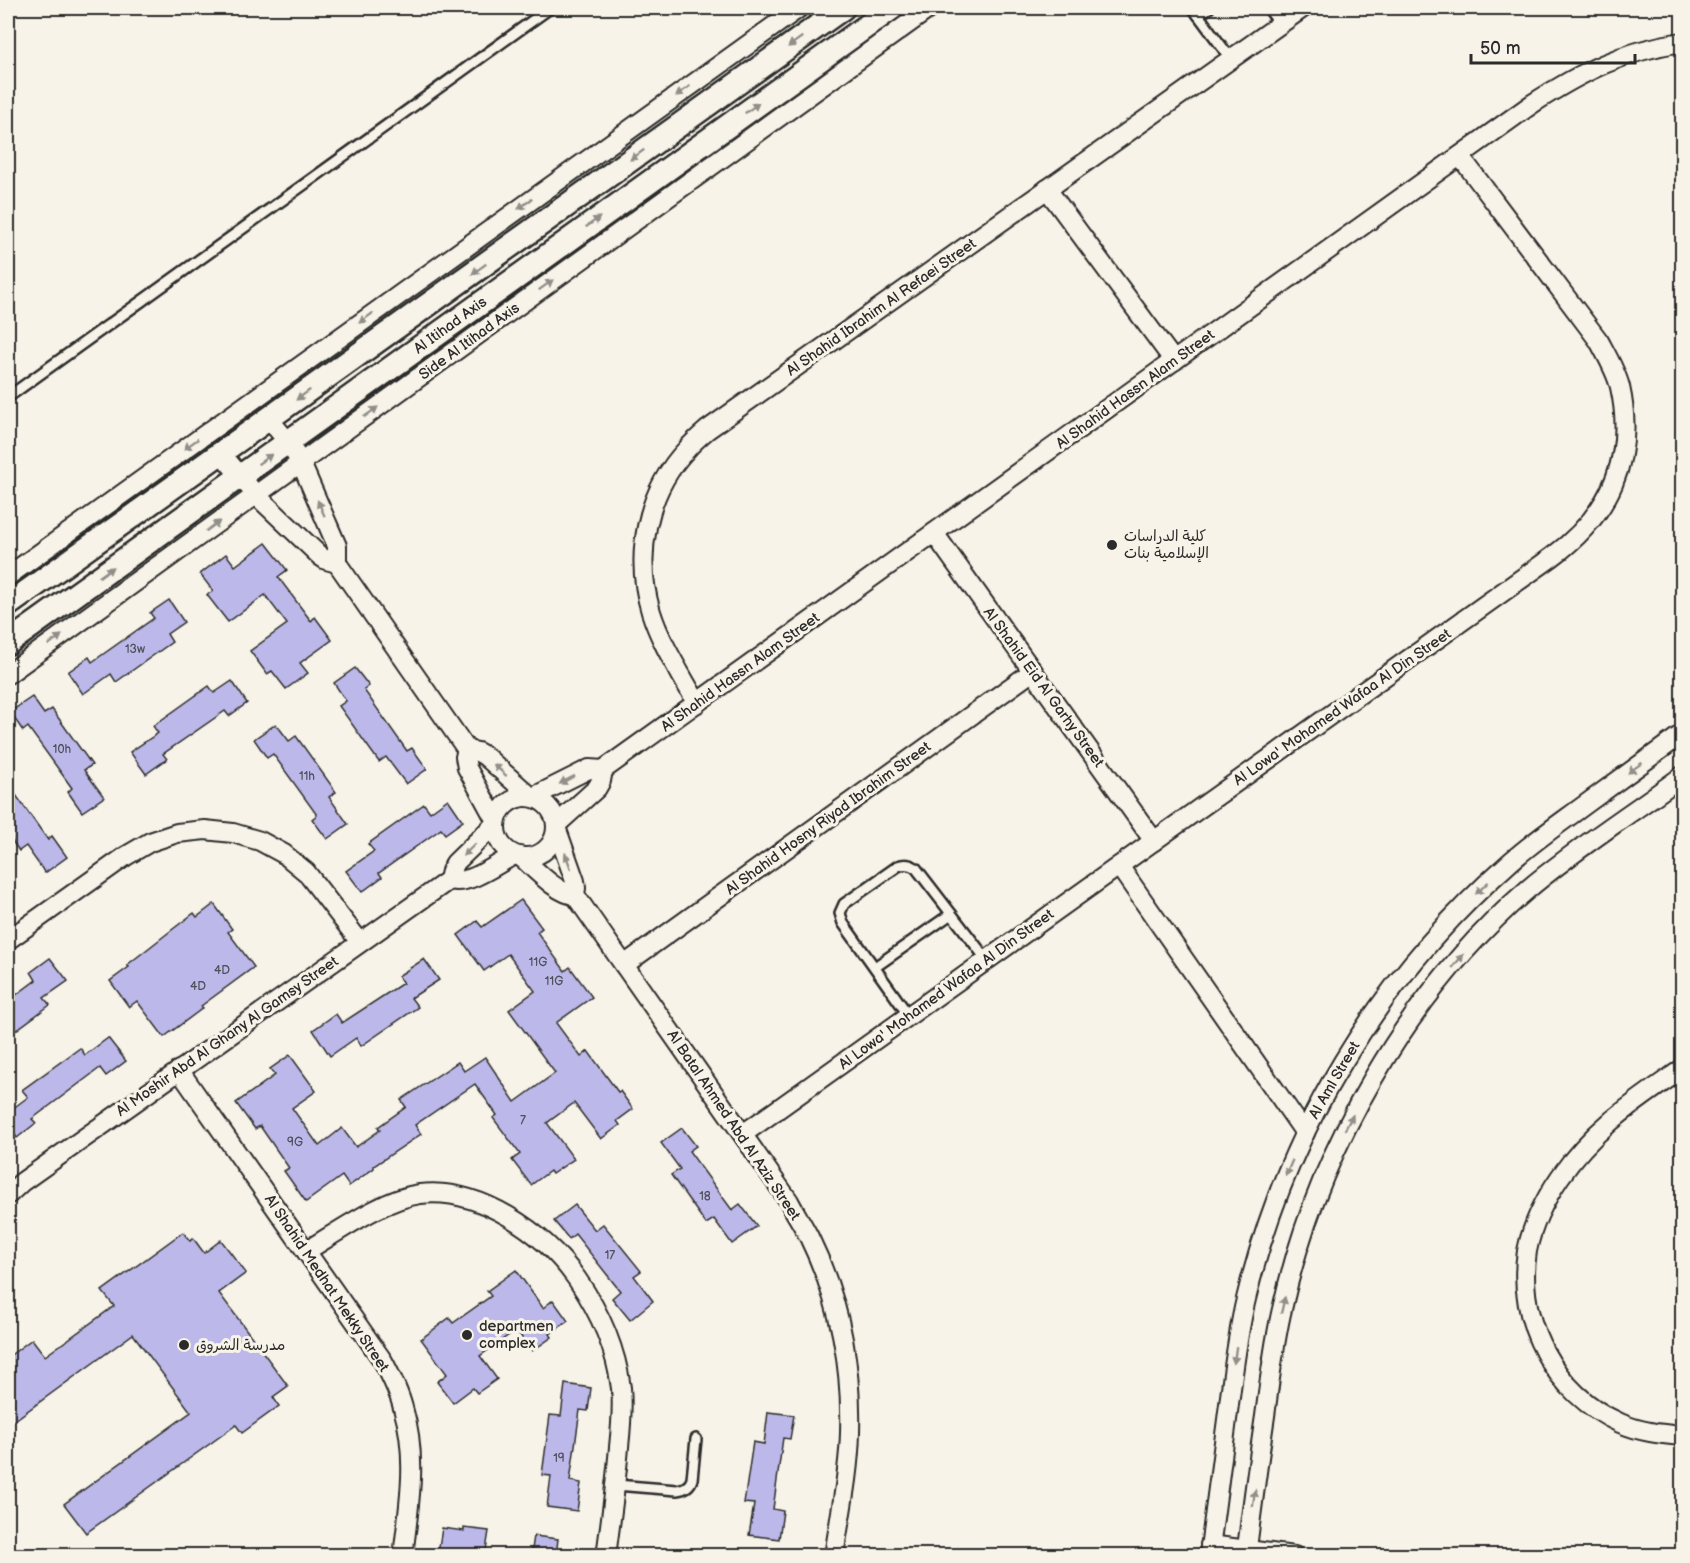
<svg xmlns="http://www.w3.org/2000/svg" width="1690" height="1563" font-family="'Balsamiq Sans','Playpen Sans Arabic',sans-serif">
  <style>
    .building { fill: #bcb8e9; stroke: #2b2b2b; stroke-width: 1.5 }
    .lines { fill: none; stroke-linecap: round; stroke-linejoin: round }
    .service-casing { stroke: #2b2b2b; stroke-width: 14 }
    .minor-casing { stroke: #2b2b2b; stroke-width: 22 }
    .tertiary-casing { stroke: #2b2b2b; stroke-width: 27 }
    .service { stroke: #f7f3e8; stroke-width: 9 }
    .minor { stroke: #f7f3e8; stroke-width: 18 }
    .tertiary { stroke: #f7f3e8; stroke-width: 22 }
    .oneway { fill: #918f8a }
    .poi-dot { fill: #2b2b2b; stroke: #f7f3e8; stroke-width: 2 }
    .labels { text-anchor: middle; stroke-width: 6; stroke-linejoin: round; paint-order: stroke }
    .number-label { font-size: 12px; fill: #4f4e5a }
    .street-label { font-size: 15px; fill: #2b2b2b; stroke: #f7f3e8 }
    .poi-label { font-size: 15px; fill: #2b2b2b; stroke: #f7f3e8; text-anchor: start }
  </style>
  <rect width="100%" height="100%" fill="#f7f3e8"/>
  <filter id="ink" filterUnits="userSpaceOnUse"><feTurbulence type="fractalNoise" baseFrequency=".0167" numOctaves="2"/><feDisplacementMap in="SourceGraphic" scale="12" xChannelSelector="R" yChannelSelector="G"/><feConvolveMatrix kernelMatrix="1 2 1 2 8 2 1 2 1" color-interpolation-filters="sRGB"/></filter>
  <g filter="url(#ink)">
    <!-- building -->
    <g class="building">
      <path d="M266,543L287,570L278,577L311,621L315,617L332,640L300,663L308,673L286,689L272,671L267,674L250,651L287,624L265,595L228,622L207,595L213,591L200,574L226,554L235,566Z"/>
      <path d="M169,600L184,622L167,634L172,642L116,682L111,674L83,694L68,672L89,657L92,662L154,618L150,613Z"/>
      <path d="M355,668L369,686L364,690L407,751L412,748L427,769L406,784L386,757L379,762L339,706L346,701L334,683Z"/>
      <path d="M232,681L247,703L229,716L225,711L163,754L167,759L146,774L130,752L158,733L153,726L209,686L214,693Z"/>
      <path d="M32,697L44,714L52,709L92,765L84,770L104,797L82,812L68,792L72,788L28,727L23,731L10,712Z"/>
      <path d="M276,724L289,741L296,736L336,792L329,797L348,824L327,839L312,819L317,815L273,754L267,758L254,739Z"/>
      <path d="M8,784L48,840L52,836L67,857L45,873L26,846L19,851L8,835Z"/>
      <path d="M448,799L463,821L445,834L441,829L379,873L382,877L362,892L346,871L374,851L368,844L424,804L430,812Z"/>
      <path d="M521,900L542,928L537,932L565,971L570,967L592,997L556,1023L581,1057L588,1051L618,1092L620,1091L633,1109L617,1121L620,1125L601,1139L574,1103L547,1123L574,1159L552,1174L550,1171L531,1185L512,1160L520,1154L493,1118L497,1115L475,1084L415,1125L421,1134L374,1166V1168L349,1186L342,1176L306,1202L284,1171L289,1168L260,1126L255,1129L236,1103L275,1075L270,1069L290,1055L316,1091L292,1108L319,1146L342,1128L356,1147L380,1130L378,1127L406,1107L401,1100L458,1062L464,1071L485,1057L515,1102L555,1073L509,1010L535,991L508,954L484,971L458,935L477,921L482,927Z"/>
      <path d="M214,904L232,929L228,932L254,967L201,1006L203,1008L164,1037L137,1001L129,1007L110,981L129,967L127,965L173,929L194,913L197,917Z"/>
      <path d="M50,958L68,981L44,998L50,1005L8,1036V1001L36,980L31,972Z"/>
      <path d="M424,959L439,980L411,998L418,1007L361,1046L356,1038L330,1056L313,1030L336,1014L342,1023L403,983L398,976Z"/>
      <path d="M108,1038L126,1061L106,1076L100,1068L32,1119L36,1123L17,1138L8,1125V1112L28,1097L22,1090L80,1048L85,1055Z"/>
      <path d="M682,1128L696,1146L689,1151L732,1210L740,1204L757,1226L732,1244L714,1219L706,1224L671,1175L680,1169L661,1143Z"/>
      <path d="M575,1205L595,1230L603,1224L641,1271L634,1276L653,1301L630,1320L612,1298L620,1291L575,1234L569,1239L554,1221Z"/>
      <path d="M183,1232L190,1241L193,1238L204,1253L221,1240L246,1273L219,1293L288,1386L273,1397L279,1406L242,1433L236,1425L86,1533L64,1504L191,1412L133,1334L8,1425V1357L32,1339L45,1356L114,1306L102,1291Z"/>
      <path d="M516,1270L543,1308L553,1300L568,1321L550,1334L552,1337L532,1351L516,1330L480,1356L497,1379L477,1393L473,1388L453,1403L437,1382L447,1374L421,1339L449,1318L453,1323L491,1296L487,1291Z"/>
      <path d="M565,1384L591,1388L588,1411L580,1410L570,1481L581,1483L577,1511L547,1507L551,1476L542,1475L550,1415L561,1416Z"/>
      <path d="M768,1412L794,1415L790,1439L783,1438L773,1509L783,1511L779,1539L749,1535L754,1504L744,1503L753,1442L764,1444Z"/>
      <path d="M442,1528L464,1531V1528L489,1531L485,1556H452L438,1554Z"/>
      <path d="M534,1536L558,1539L556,1556H531Z"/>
    </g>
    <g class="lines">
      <defs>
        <g id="service">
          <path d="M1193,8L1231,59"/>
          <path d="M1268,8L1280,24"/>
          <path d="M1198,15L1209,8"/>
          <path d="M8,397L550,8"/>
          <path d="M875,967L951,914"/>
          <path d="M909,1016L843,923L840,913L844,904L898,866C905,863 910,864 916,868L987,960"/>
          <path d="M616,1485L677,1490C685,1489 690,1486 692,1479L696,1439"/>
        </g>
        <g id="minor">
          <path d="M1047,189L1174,361"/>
          <path d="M269,419L288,442L301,463L337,546V563"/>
          <path d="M221,453L256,495L320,556L326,560L337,563L467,750L465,757L467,768L496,821"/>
          <path d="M934,533L1154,841"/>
          <path d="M8,576L799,8"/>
          <path d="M8,674L930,8"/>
          <path d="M697,703C681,674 661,644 651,612C634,556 646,492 687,449C693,442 700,436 707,430L1303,8"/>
          <path d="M467,750L478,752L485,756L530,796"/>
          <circle cx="526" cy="827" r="30"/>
          <path d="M533,797L589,769L603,770"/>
          <path d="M556,825L597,788L601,781L603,770L1532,104C1583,71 1623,51 1682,42"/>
          <path d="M556,827L575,881L576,888L575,895L789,1201C795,1213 803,1225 809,1237C839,1298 852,1365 850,1433C849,1474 840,1515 834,1556"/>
          <path d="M520,856C534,868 557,894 575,895"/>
          <path d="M1119,866L1305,1133"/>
          <path d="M449,880C469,886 497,864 514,855"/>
          <path d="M8,940L126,856L150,842L177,833L205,830L233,833L260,841L284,854L306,872L360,942"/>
          <path d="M624,965L1033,671"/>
          <path d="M1682,1069C1635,1102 1594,1128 1560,1177C1545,1199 1532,1225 1527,1251C1516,1322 1555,1394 1620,1423C1640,1432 1661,1434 1682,1436"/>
          <path d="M179,1070L383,1361C391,1376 399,1392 403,1408C418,1457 409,1506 403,1556"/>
          <path d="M743,1134L1552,557C1609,515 1636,459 1620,387C1616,371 1607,356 1599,341L1460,156"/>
          <path d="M8,1195L22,1182L449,880L451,871L455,863L495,824"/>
          <path d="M306,1251C338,1232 383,1199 420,1194C479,1187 544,1232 577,1279C599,1311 616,1349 621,1388C623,1407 621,1428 619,1447C616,1483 611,1519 606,1556"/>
          <path d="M1210,1545L1294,1556"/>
          <path d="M1209,1556C1215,1508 1222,1460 1228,1412C1233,1374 1237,1336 1246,1299C1286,1131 1378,979 1507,865C1531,843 1559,824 1586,804C1618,781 1650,757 1682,734"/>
          <path d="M1246,1556C1252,1509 1258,1462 1265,1416C1270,1379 1274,1341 1283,1305C1318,1150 1407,994 1527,890C1575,849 1632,813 1682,776"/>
        </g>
        <g id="tertiary">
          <path d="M8,605L843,8"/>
          <path d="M8,643L892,8"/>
        </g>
      </defs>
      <!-- service casing -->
      <use href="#service" class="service-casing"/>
      <!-- minor casing -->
      <use href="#minor" class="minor-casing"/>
      <!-- tertiary casing -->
      <use href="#tertiary" class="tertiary-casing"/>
      <!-- service -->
      <use href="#service" class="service"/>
      <!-- minor -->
      <use href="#minor" class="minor"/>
      <!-- tertiary -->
      <use href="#tertiary" class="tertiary"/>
    </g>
    <!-- one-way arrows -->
    <defs><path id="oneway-solid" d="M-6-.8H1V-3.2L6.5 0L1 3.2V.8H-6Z" transform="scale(1.5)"/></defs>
    <g class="oneway">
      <use href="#oneway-solid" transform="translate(795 42) rotate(144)"/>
      <use href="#oneway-solid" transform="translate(683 91) rotate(144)"/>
      <use href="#oneway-solid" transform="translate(752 108) rotate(-36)"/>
      <use href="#oneway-solid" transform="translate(637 155) rotate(144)"/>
      <use href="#oneway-solid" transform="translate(525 204) rotate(144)"/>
      <use href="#oneway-solid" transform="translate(593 222) rotate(-36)"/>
      <use href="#oneway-solid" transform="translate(479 269) rotate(144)"/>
      <use href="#oneway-solid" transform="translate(546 285) rotate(-36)"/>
      <use href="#oneway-solid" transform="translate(366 318) rotate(144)"/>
      <use href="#oneway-solid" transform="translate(303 395) rotate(144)"/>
      <use href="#oneway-solid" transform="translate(371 412) rotate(-36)"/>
      <use href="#oneway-solid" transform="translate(191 444) rotate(144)"/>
      <use href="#oneway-solid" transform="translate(265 459) rotate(-35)"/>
      <use href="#oneway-solid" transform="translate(321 508) rotate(-114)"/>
      <use href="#oneway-solid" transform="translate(213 526) rotate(-36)"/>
      <use href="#oneway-solid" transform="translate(106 572) rotate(-36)"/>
      <use href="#oneway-solid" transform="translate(55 640) rotate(-36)"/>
      <use href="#oneway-solid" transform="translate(1635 768) rotate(144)"/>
      <use href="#oneway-solid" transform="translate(500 770) rotate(-138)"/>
      <use href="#oneway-solid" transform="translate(567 780) rotate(153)"/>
      <use href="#oneway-solid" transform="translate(469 850) rotate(136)"/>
      <use href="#oneway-solid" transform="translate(568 861) rotate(-110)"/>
      <use href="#oneway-solid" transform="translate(1482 888) rotate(137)"/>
      <use href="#oneway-solid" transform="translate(1458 961) rotate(-50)"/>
      <use href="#oneway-solid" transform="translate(1349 1122) rotate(-62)"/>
      <use href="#oneway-solid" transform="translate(1289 1168) rotate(113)"/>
      <use href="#oneway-solid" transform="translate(1283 1305) rotate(-77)"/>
      <use href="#oneway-solid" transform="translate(1235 1355) rotate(98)"/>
      <use href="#oneway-solid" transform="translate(1254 1498) rotate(-82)"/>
    </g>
  </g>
  <!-- markers -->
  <g class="poi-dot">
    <circle cx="1112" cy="545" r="6"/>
    <circle cx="467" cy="1335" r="6"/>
    <circle cx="184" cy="1345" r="6"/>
  </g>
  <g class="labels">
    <!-- number labels -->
    <g class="number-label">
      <text x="135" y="653">13w</text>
      <text x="62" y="753">10h</text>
      <text x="307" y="780">11h</text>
      <text x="538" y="966">11G</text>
      <text x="222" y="974">4D</text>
      <text x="554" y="985">11G</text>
      <text x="198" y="990">4D</text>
      <text x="523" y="1124">7</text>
      <text x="295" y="1146">9G</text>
      <text x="705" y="1200">18</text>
      <text x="610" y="1259">17</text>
      <text x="559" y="1462">19</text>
    </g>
    <!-- street labels -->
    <g class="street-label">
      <text transform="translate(881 307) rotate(-35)" y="5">Al Shahid Ibrahim Al Refaei Street</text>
      <text transform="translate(450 325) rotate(-36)" y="5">Al Itihad Axis</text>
      <text transform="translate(469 341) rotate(-36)" y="5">Side Al Itihad Axis</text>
      <text transform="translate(1135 389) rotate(-36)" y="5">Al Shahid Hassn Alam Street</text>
      <text transform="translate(740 672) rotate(-36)" y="5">Al Shahid Hassn Alam Street</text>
      <text transform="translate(1044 687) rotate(54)" y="5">Al Shahid Eid Al Garhy Street</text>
      <text transform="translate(1342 707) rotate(-35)" y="5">Al Lowa' Mohamed Wafaa Al Din Street</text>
      <text transform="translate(828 818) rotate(-36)" y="5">Al Shahid Hosny Riyad Ibrahim Street</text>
      <text transform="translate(946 989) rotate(-36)" y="5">Al Lowa' Mohamed Wafaa Al Din Street</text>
      <text transform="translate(227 1036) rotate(-35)" y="5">Al Moshir Abd Al Ghany Al Gamsy Street</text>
      <text transform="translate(1334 1080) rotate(-60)" y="5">Al Aml Street</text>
      <text transform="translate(734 1125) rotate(56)" y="5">Al Batal Ahmed Abd Al Aziz Street</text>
      <text transform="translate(327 1283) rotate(56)" y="5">Al Shahid Medhat Mekky Street</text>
    </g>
    <!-- poi labels -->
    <g class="poi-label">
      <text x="1124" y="541">كلية الدراسات<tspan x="1124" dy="17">الإسلامية بنات</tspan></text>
      <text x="479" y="1331">departmen<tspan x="479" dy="17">complex</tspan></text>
      <text x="196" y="1350">مدرسة الشروق</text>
    </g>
  </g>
  <!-- margin -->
  <rect width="1690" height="1563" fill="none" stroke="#f7f3e8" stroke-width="30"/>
  <rect x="15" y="15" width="1660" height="1533" fill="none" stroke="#2b2b2b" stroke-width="2" filter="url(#ink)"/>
  <!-- scale -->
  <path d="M1471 54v9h164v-9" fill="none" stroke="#2b2b2b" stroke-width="3"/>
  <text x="1480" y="54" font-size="18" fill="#2b2b2b" stroke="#f7f3e8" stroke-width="4.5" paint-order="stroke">50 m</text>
</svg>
